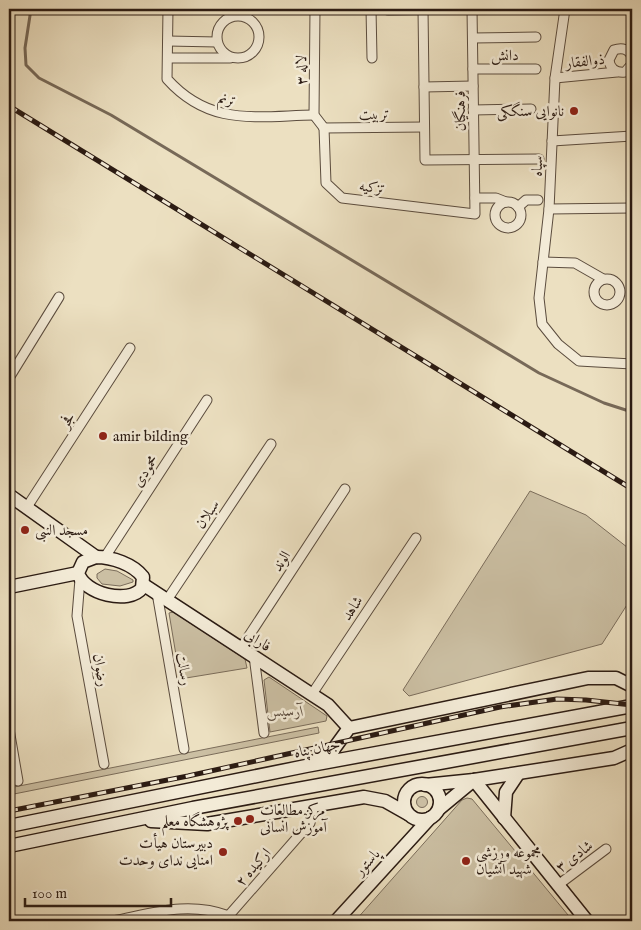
<svg xmlns="http://www.w3.org/2000/svg" width="641" height="930" font-family="'IM FELL English',Amiri,serif">
  <style>
    .green { fill: #cbbfa3; stroke: #7b6d5b }
    .lines { fill: none; stroke-linecap: round; stroke-linejoin: round }
    .stream { stroke: #776958; stroke-width: 3 }
    .street-casing { stroke: #5b4c3e; stroke-width: 11 }
    .secondary-casing { stroke: #2b1b13; stroke-width: 15 }
    .street { stroke: #f3ebd7; stroke-width: 9 }
    .secondary { stroke: #f3ebd7; stroke-width: 12 }
    .rail-casing { stroke: #2b1b13; stroke-width: 5 }
    .rail { stroke: #f3ebd7; stroke-width: 3; stroke-dasharray: 9; stroke-linecap: butt }
    .poi-dot { fill: #8f2418; stroke: #f3ebd7; stroke-width: 2 }
    .labels { text-anchor: middle; stroke-width: 5; stroke-linejoin: round; paint-order: stroke }
    .street-label { font-size: 15px; fill: #2b1b13; stroke: #f3ebd7 }
    .poi-label { font-size: 15px; fill: #2b1b13; stroke: #f3ebd7; text-anchor: start }
    .park-label { font-size: 15px; font-style: italic; fill: #5b4c3e; stroke: #f3ebd7 }
  </style>
  <rect width="100%" height="100%" fill="#ece0c1"/>
  <filter id="stains"><feTurbulence type="fractalNoise" baseFrequency=".004" numOctaves="4"/><feColorMatrix values="0 0 0 0 .2 0 0 0 0 .09 0 0 0 0 .02 0 0 0 .5 -.17"/></filter>
  <radialGradient id="worn" r=".72"><stop offset=".6" stop-color="#630" stop-opacity="0"/><stop offset="1" stop-color="#630" stop-opacity=".3"/></radialGradient>
  <!-- green -->
  <g class="green">
    <path d="M530,491L586,515L632,551V597L602,644L409,696L403,690Z"/>
    <path d="M105,569L117,571L133,580V582L120,586L102,584L97,578V574Z"/>
    <path d="M173,612L245,659L247,668L180,679L169,613Z"/>
    <path d="M269,677L327,716L326,721L270,732L264,680Z"/>
    <path d="M318,727L319,733L9,795V788Z"/>
    <circle cx="422" cy="802" r="5.5"/>
    <path d="M467,798L472,799L573,921H355L462,800Z"/>
  </g>
  <g class="lines">
    <!-- stream -->
    <path class="stream" d="M31,9L25,48L26,65L39,78L111,115L539,373L604,403L632,412"/>
    <defs>
      <g id="street">
        <path d="M168,9L167,79C210,127 256,116 314,115"/>
        <path d="M315,9L314,115L324,128"/>
        <path d="M371,9L372,58"/>
        <path d="M423,9L425,160L539,159"/>
        <path d="M565,9L555,78L549,209L539,298L542,324L558,344L579,361L632,364"/>
        <path d="M388,10L466,9"/>
        <circle cx="238" cy="37" r="21"/>
        <path d="M473,38L536,37"/>
        <path d="M168,41L217,42"/>
        <path d="M632,57C629,49 622,47 614,50L609,60C610,69 616,73 625,72L632,64"/>
        <path d="M168,58H230"/>
        <path d="M473,69H536"/>
        <path d="M555,78L617,72"/>
        <path d="M424,87L473,86"/>
        <path d="M473,110L531,109"/>
        <path d="M324,128L326,183L342,198L475,214L472,9"/>
        <path d="M324,128L424,127"/>
        <path d="M552,141L632,136"/>
        <path d="M475,198H496L506,202"/>
        <circle cx="508" cy="215" r="13"/>
        <path d="M518,207L526,200H538"/>
        <path d="M549,209L632,208"/>
        <path d="M543,262L575,263L603,279"/>
        <circle cx="607" cy="292" r="13"/>
        <path d="M9,378L59,297"/>
        <path d="M27,507L130,348"/>
        <path d="M105,557L207,400"/>
        <path d="M80,579L77,616L104,764"/>
        <path d="M157,593L184,749"/>
        <path d="M167,600L271,444"/>
        <path d="M241,648L345,489"/>
        <path d="M254,656L264,733"/>
        <path d="M312,694L416,538"/>
        <path d="M9,729L18,781"/>
        <path d="M558,885L606,849"/>
        <path d="M113,921C154,913 188,901 229,916"/>
        <path d="M224,921L310,823L314,805"/>
      </g>
      <g id="secondary">
        <path d="M9,495L96,557"/>
        <path d="M96,557C112,557 133,564 143,577L142,588C129,605 84,594 78,573L83,562Z"/>
        <path d="M144,585L328,705L349,728"/>
        <path d="M9,587L78,573"/>
        <path d="M315,761L333,750L349,728L588,678H616L632,686"/>
        <path d="M474,780L587,921"/>
        <circle cx="422" cy="802" r="18"/>
        <path d="M425,785L474,780L614,758L632,750"/>
        <path d="M439,809L474,780"/>
        <path d="M504,818L506,792L518,774"/>
        <path d="M151,821L207,824L364,797L385,801L408,814"/>
        <path d="M9,826L306,766L632,706"/>
        <path d="M9,846L193,808L632,728"/>
        <path d="M336,921L430,818"/>
      </g>
    </defs>
    <!-- street casing -->
    <use href="#street" class="street-casing"/>
    <!-- secondary casing -->
    <use href="#secondary" class="secondary-casing"/>
    <!-- street -->
    <use href="#street" class="street"/>
    <!-- secondary -->
    <use href="#secondary" class="secondary"/>
    <defs>
      <g id="rail">
        <path d="M9,106L632,489"/>
        <path d="M9,811L188,776L500,707L557,699L586,700L632,705"/>
      </g>
    </defs>
    <!-- rail casing -->
    <use href="#rail" class="rail-casing"/>
    <!-- rail -->
    <use href="#rail" class="rail"/>
  </g>
  <!-- markers -->
  <g class="poi-dot">
    <circle cx="574" cy="111" r="5"/>
    <circle cx="103" cy="436" r="5"/>
    <circle cx="25" cy="530" r="5"/>
    <circle cx="250" cy="819" r="5"/>
    <circle cx="238" cy="821" r="5"/>
    <circle cx="223" cy="852" r="5"/>
    <circle cx="466" cy="861" r="5"/>
  </g>
  <g class="labels">
    <!-- street labels -->
    <g class="street-label">
      <text transform="translate(505 55) rotate(1)" y="5">دانش</text>
      <text transform="translate(585 61) rotate(-6)" y="5">ذوالفقار</text>
      <text transform="translate(301 70) rotate(-90)" y="5">لاله ۳</text>
      <text transform="translate(227 99) rotate(11)" y="5">ترنم</text>
      <text transform="translate(460 111) rotate(-91)" y="5">فرهنگیان</text>
      <text transform="translate(374 114) rotate(-1)" y="5">تربیت</text>
      <text transform="translate(537 166) rotate(-87)" y="5">سپاه</text>
      <text transform="translate(372 187) rotate(7)" y="5">تزکیه</text>
      <text transform="translate(67 420) rotate(-57)" y="5">فجر</text>
      <text transform="translate(145 471) rotate(-57)" y="5">محمودی</text>
      <text transform="translate(207 514) rotate(-56)" y="5">سبلان</text>
      <text transform="translate(281 561) rotate(-57)" y="5">الوند</text>
      <text transform="translate(352 608) rotate(-56)" y="5">شاهد</text>
      <text transform="translate(258 640) rotate(33)" y="5">فارابی</text>
      <text transform="translate(184 669) rotate(80)" y="5">رسالت</text>
      <text transform="translate(101 670) rotate(80)" y="5">رضوان</text>
      <text transform="translate(317 748) rotate(-11)" y="5">جهان پناه</text>
      <text transform="translate(574 856) rotate(-37)" y="5">شادی ۳</text>
      <text transform="translate(367 862) rotate(-48)" y="5">پاستور</text>
      <text transform="translate(253 867) rotate(-49)" y="5">ارکیده ۲</text>
    </g>
    <!-- poi labels -->
    <g class="poi-label">
      <text x="564" y="116" text-anchor="end">نانوایی سنگکی</text>
      <text x="113" y="441">amir bilding</text>
      <text x="35" y="535">مسجد النبی</text>
      <text x="260" y="815">مرکز مطالعات<tspan x="260" dy="17">آموزش انسانی</tspan></text>
      <text x="228" y="826" text-anchor="end">پژوهشگاه معلم</text>
      <text x="213" y="848" text-anchor="end">دبیرستان هیأت<tspan x="213" dy="17">امنایی ندای وحدت</tspan></text>
      <text x="476" y="857">مجموعه ورزشی<tspan x="476" dy="17">شهید آتشیان</tspan></text>
    </g>
    <!-- park labels -->
    <g class="park-label">
      <text x="285" y="716">آرسیس</text>
    </g>
  </g>
  <!-- margin -->
  <rect width="641" height="930" fill="none" stroke="#ece0c1" stroke-width="30"/>
  <rect x="10" y="10" width="621" height="910" fill="none" stroke="#2b1b13" stroke-width="2.5"/>
  <rect x="15" y="15" width="611" height="900" fill="none" stroke="#2b1b13"/>
  <!-- scale -->
  <path d="M25 898v8h146v-8" fill="none" stroke="#2b1b13" stroke-width="2.5"/>
  <text x="32" y="898" font-size="15" fill="#2b1b13" stroke="#f3ebd7" stroke-width="4" paint-order="stroke">100 m</text>
  <rect width="100%" height="100%" filter="url(#stains)"/>
  <rect width="100%" height="100%" fill="url(#worn)"/>
</svg>
